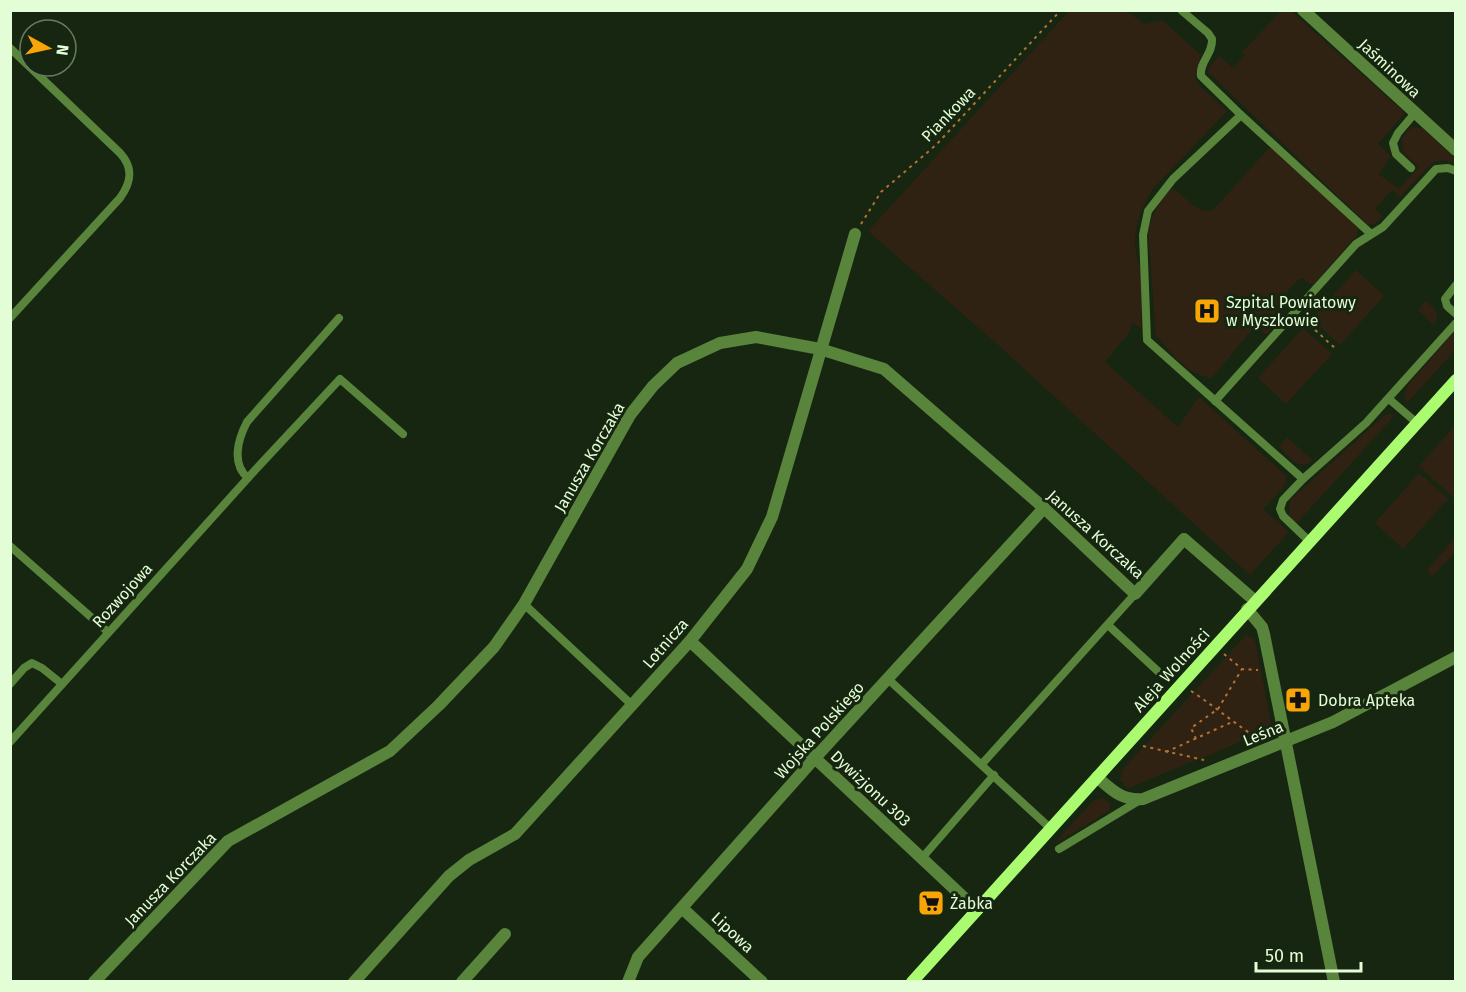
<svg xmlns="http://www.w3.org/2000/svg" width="1466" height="992" font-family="'Fira Sans',sans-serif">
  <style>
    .green { fill: #302213 }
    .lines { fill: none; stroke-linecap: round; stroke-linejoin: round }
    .path { stroke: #b57333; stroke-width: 2; stroke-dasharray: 3 4.5; stroke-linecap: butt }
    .lane { stroke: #59843c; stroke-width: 8 }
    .street { stroke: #59843c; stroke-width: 12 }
    .secondary { stroke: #aafb70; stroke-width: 12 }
    .labels { text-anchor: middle; stroke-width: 6; stroke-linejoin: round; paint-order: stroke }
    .street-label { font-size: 16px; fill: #e3fed6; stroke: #162610 }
    .poi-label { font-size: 16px; fill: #e3fed6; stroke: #162610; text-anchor: start }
  </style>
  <rect width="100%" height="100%" fill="#162610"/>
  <!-- green -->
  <g class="green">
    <path d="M1069,11H1126L1145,24L1162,20L1201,55L1195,78L1201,87L1227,111L1152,190C1140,210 1132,229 1136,253C1137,259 1140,265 1140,271C1142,290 1141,309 1141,328L1133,323L1128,334L1105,362L1178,427L1199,397L1284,474L1287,477L1283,488L1263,509L1289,532L1250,575L998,345L868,231Z"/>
    <path d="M1281,11H1291L1405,113L1378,144L1391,156L1379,174L1398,189L1419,167L1403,152L1402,138L1411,127L1422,128L1455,158V163C1448,160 1437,159 1431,164L1400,197L1392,190L1375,209L1383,217L1374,224H1367L1208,72L1209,67L1219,56L1233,68L1245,55L1242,52Z"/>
    <path d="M1270,147L1358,227L1357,235L1313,285L1301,278C1292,285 1281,297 1279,308L1282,311V316L1267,335L1255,326L1212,378C1187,375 1172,353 1156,336L1148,227L1156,209L1169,190L1173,189C1186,194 1195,216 1213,210Z"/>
    <path d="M1356,270L1384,296L1340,345L1312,319Z"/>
    <path d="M1426,301C1435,309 1441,313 1434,325L1418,310Z"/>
    <path d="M1303,328L1332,354L1286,404L1258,378Z"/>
    <path d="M1455,331V350L1407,403C1403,397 1405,391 1408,385Z"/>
    <path d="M1386,414L1395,415L1295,525L1289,513L1290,500Z"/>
    <path d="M1455,426V499L1419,466Z"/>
    <path d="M1287,437L1312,460L1308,464C1295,467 1286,455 1280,446Z"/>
    <path d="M1419,473L1448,499L1403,549L1375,523Z"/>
    <path d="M1455,538V552L1433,576L1427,570Z"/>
    <path d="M1246,635L1253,638L1255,641L1271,723L1270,730L1128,788L1120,780L1123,769Z"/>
    <path d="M1103,798L1111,805L1109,811L1054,844L1094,800Z"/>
  </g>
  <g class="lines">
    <!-- path -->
    <g class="path">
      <path d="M861,224L881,192L936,145L1061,10"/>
      <path d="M1304,320L1336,349"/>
      <path d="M1224,654L1242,669L1258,670"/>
      <path d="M1191,691C1214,706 1234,723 1257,738"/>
      <path d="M1196,739L1191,728L1218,709L1242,669"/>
      <path d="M1143,746L1204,760"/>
      <path d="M1166,752L1232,722"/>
    </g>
    <!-- lane -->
    <g class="lane">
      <path d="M1181,10L1208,33L1212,39C1213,54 1199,62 1201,76L1241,115L1173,179L1148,211L1143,235L1147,340L1303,479L1366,423L1456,323"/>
      <path d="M10,48L120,153C134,168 131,183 120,198L10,318"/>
      <path d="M1241,115L1371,234"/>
      <path d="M1411,168L1396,154L1393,143L1398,133L1415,113"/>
      <path d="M1456,285L1445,299L1447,306L1456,314"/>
      <path d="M1389,399L1417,423"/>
      <path d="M1215,401L1356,244L1383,227L1436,169L1448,168L1456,171"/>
      <path d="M248,478C231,464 238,439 247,422L339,318"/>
      <path d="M1303,479L1283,500L1280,509L1283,516L1309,541"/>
      <path d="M10,546L108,632"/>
      <path d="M524,604L632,705"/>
      <path d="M1108,625L1163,676"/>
      <path d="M888,679L1050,828"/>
      <path d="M10,684L24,668L32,663L42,668L62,684"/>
      <path d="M10,742L257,468L340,379L403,434"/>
      <path d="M982,764L1135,594"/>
      <path d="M1059,849L1140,800"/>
      <path d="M922,858L994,775"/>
    </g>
    <!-- street -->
    <g class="street">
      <path d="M1303,10L1456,150"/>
      <path d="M1247,609L1262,627L1264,634L1334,982"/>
      <path d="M690,641L977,910"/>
      <path d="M1097,777C1112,790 1122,801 1143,799L1333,722L1456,657"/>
      <path d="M682,908L762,982"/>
      <path d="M94,982L228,841L390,751L439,705L494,647L524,604L630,415L653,386L677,363L720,343L756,337L820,349L884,369L1044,508L1135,594L1184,539L1254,600"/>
      <path d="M354,982L449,876L469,860L515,834L690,641L747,569L772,517L855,234"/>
      <path d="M462,982L505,934"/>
      <path d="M628,982L638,957L814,759L1044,508"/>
    </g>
    <!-- secondary -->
    <path class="secondary" d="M912,982C1094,782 1273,580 1456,380"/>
  </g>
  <!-- icons -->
  <defs>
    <symbol id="hospital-square" viewBox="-11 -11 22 22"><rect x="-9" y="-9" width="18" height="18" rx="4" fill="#f8a508" stroke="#162610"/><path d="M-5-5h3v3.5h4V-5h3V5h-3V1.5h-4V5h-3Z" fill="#111"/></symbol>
    <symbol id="pharmacy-square" viewBox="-11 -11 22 22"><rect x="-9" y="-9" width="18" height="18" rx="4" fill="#f8a508" stroke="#162610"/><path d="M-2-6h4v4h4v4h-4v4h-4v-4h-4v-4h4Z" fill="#111"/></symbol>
    <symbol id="supermarket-square" viewBox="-11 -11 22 22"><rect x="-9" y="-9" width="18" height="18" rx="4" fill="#f8a508" stroke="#162610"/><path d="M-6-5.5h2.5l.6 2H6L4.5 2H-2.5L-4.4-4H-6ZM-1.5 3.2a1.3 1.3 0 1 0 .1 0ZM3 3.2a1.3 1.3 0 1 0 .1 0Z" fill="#111"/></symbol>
  </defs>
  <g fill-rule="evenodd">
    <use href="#hospital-square" x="1192" y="296" width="30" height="30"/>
    <use href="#pharmacy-square" x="1283" y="685" width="30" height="30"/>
    <use href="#supermarket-square" x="916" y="888" width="30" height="30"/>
  </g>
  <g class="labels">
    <!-- street labels -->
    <g class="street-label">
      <text transform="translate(1390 68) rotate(43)" y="6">Jaśminowa</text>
      <text transform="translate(948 114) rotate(-46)" y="6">Piankowa</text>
      <text transform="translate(589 457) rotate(-60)" y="6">Janusza Korczaka</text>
      <text transform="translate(1096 534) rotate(42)" y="6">Janusza Korczaka</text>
      <text transform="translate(122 595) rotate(-48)" y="6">Rozwojowa</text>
      <text transform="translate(665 643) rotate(-49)" y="6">Lotnicza</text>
      <text transform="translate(1171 670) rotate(-48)" y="6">Aleja Wolności</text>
      <text transform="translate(819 730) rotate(-48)" y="6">Wojska Polskiego</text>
      <text transform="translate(1263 733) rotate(-22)" y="6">Leśna</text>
      <text transform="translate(871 788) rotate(43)" y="6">Dywizjonu 303</text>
      <text transform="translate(170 879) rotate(-46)" y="6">Janusza Korczaka</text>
      <text transform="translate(733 932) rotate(43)" y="6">Lipowa</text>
    </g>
    <!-- poi labels -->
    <g class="poi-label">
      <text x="1226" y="308">Szpital Powiatowy<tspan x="1226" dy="18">w Myszkowie</tspan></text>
      <text x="1318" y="706">Dobra Apteka</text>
      <text x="950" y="909">Żabka</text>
    </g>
  </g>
  <!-- border -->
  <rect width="1466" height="992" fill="none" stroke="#e3fed6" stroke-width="24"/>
  <!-- north arrow -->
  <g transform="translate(48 48) rotate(98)"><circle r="28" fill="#162610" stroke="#687c5f" stroke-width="1.5"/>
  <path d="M0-4.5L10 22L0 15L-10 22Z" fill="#f8a508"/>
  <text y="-9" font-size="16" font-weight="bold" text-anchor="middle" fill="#e3fed6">N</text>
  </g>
  <!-- scale -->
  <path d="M1256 962v9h105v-9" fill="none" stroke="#e3fed6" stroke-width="3"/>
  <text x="1265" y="962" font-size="18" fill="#e3fed6" stroke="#162610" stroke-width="4.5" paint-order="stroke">50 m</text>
</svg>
